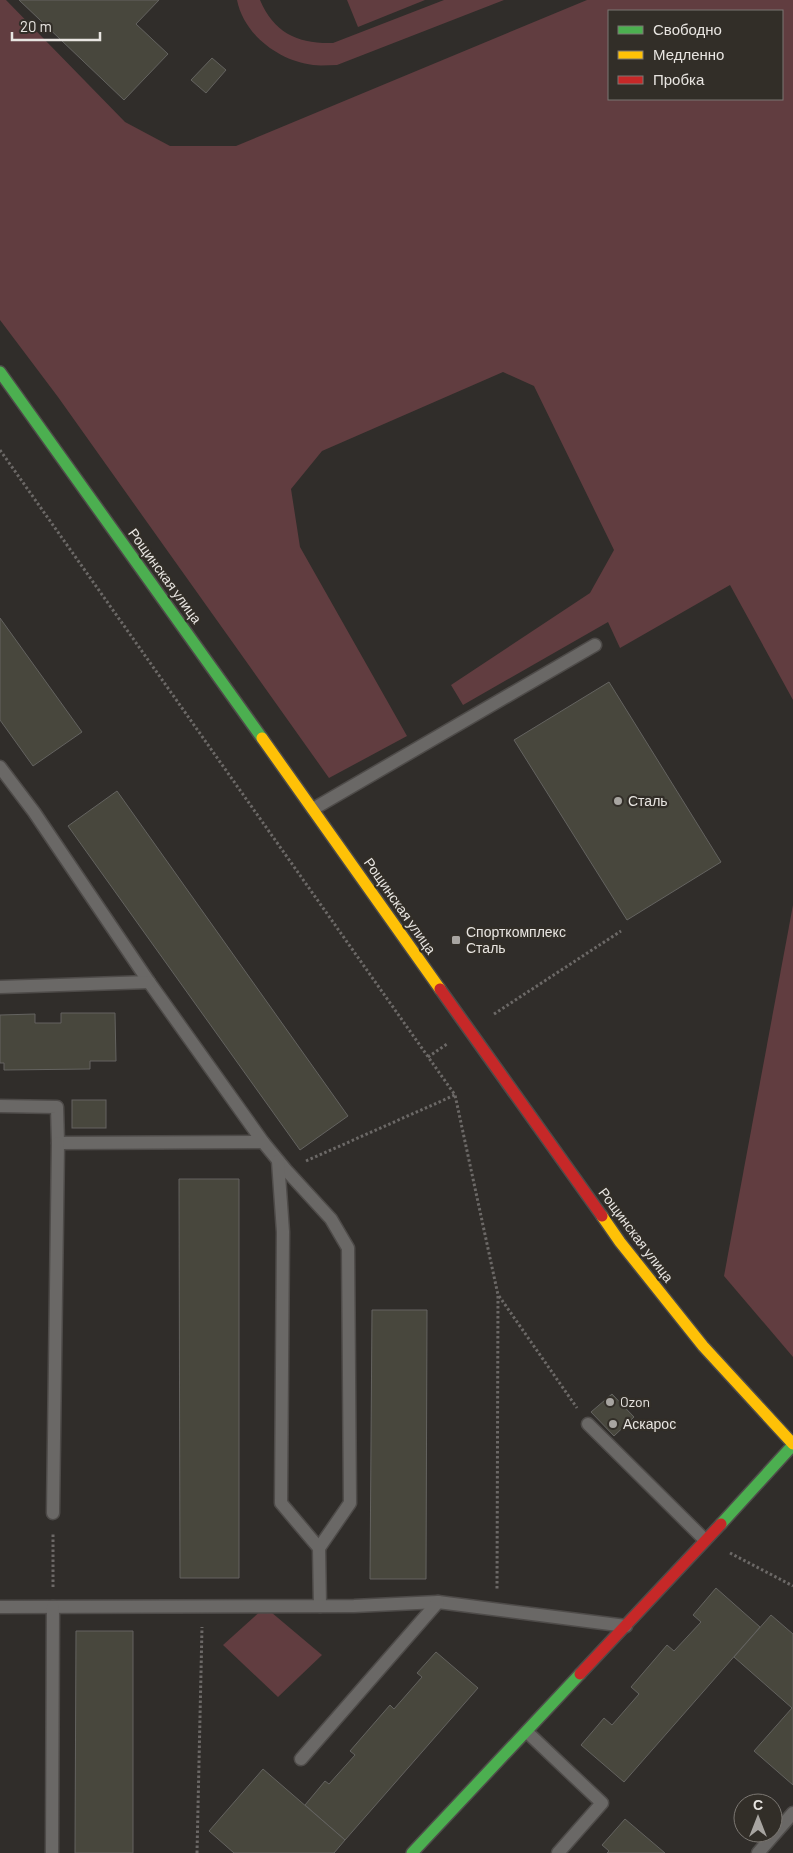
<svg xmlns="http://www.w3.org/2000/svg" width="793" height="1853" font-family="Barlow,sans-serif">
  <style>
    .green { fill: #613d40; fill-rule: evenodd }
    .building { fill: #48473d; stroke: #646360 }
    .lines { fill: none; stroke-linecap: round; stroke-linejoin: round }
    .lane-casing { stroke: #4e4b49; stroke-width: 15 }
    .fast-casing { stroke: #4e4b49; stroke-width: 14 }
    .slow-casing { stroke: #4e4b49; stroke-width: 14 }
    .jam-casing { stroke: #4e4b49; stroke-width: 14 }
    .path { stroke: #6c6967; stroke-width: 3; stroke-dasharray: 2.5 2.5; stroke-linecap: butt }
    .lane { stroke: #6a6866; stroke-width: 12 }
    .fast { stroke: #4caf50; stroke-width: 11 }
    .slow { stroke: #ffc107; stroke-width: 11 }
    .jam { stroke: #c62828; stroke-width: 11 }
    .poi-dot { fill: #a8a5a1; stroke: #322e28; stroke-width: 2 }
    .labels { text-anchor: middle; stroke-width: 4.5; stroke-linejoin: round; paint-order: stroke }
    .street-label { font-size: 14px; fill: #e8e5e1; stroke: #322e28 }
    .poi-label { font-size: 14px; fill: #e8e5e1; stroke: #322e28; text-anchor: start }
  </style>
  <rect width="100%" height="100%" fill="#302d2a"/>
  <!-- green -->
  <g class="green">
    <path d="M0,0H6L125,122L170,146H236L587,0H793V700L730,585L620,648L608,622L463,705L451,685L590,593L614,550L534,386L503,372L322,451L291,489L300,547L407,736L329,778L58,397L0,320ZM609,11H782V99H609Z"/>
    <path d="M237,0H260C274,33 298,44 333,43L444,0H504L337,65C329,65 321,66 313,65C279,61 244,35 237,0Z"/>
    <path d="M347,0H425L358,27Z"/>
    <path d="M793,905V1357L724,1276Z"/>
    <path d="M265,1607L322,1655L278,1697L223,1645Z"/>
  </g>
  <!-- building -->
  <g class="building">
    <path d="M19,0H159L136,24L168,54L124,100Z"/>
    <path d="M212,58L226,70L206,93L191,80Z"/>
    <path d="M0,618L82,732L33,766L0,720Z"/>
    <path d="M609,682L721,862L627,920L514,740Z"/>
    <path d="M117,791L348,1116L300,1150L68,826Z"/>
    <path d="M61,1013H115L116,1061H90V1069L4,1070V1063H0V1015L35,1014V1023H61Z"/>
    <rect x="72" y="1100" width="34" height="28"/>
    <path d="M179,1179H239V1578H180Z"/>
    <path d="M372,1310H427L426,1579H370Z"/>
    <path d="M612,1394L634,1417L614,1436L591,1412Z"/>
    <path d="M716,1588L760,1627L624,1782L581,1745L604,1718L612,1725L639,1694L631,1687L667,1645L674,1651L701,1622L693,1615Z"/>
    <path d="M771,1615L793,1634V1785L754,1751L792,1708L734,1657Z"/>
    <path d="M76,1631H133V1853H75Z"/>
    <path d="M436,1652L478,1688L345,1840L305,1805L325,1781L329,1784L355,1755L350,1751L390,1705L394,1709L422,1677L417,1673Z"/>
    <path d="M263,1769L345,1840L334,1853H234L209,1831Z"/>
    <path d="M625,1819L665,1853H607L609,1851L602,1845Z"/>
  </g>
  <g class="lines">
    <defs>
      <g id="lane">
        <path d="M0,767L34,812L149,982L263,1142"/>
        <path d="M313,809L595,645"/>
        <path d="M0,987L149,982"/>
        <path d="M0,1106L57,1107L58,1143L263,1142L286,1170L331,1219L348,1248L350,1503L319,1548"/>
        <path d="M278,1161L283,1232L281,1503L319,1548L320,1606"/>
        <path d="M588,1424L705,1540"/>
        <path d="M53,1513L58,1143"/>
        <path d="M0,1607L354,1606L438,1602L626,1626"/>
        <path d="M527,1732L602,1803L558,1853"/>
        <path d="M301,1759L438,1602"/>
        <path d="M52,1853L53,1607"/>
        <path d="M758,1853L793,1813"/>
      </g>
      <g id="fast">
        <path d="M0,372L262,738"/>
        <path d="M721,1524L793,1445"/>
        <path d="M412,1853L580,1674"/>
      </g>
      <g id="slow">
        <path d="M262,738L440,989"/>
        <path d="M602,1216L620,1242L703,1346L793,1444"/>
      </g>
      <g id="jam">
        <path d="M440,989L602,1216"/>
        <path d="M580,1674L721,1524"/>
      </g>
    </defs>
    <!-- lane casing -->
    <use href="#lane" class="lane-casing"/>
    <!-- fast casing -->
    <use href="#fast" class="fast-casing"/>
    <!-- slow casing -->
    <use href="#slow" class="slow-casing"/>
    <!-- jam casing -->
    <use href="#jam" class="jam-casing"/>
    <!-- path -->
    <g class="path">
      <path d="M0,450L455,1095L498,1295L497,1589"/>
      <path d="M494,1014L621,931"/>
      <path d="M428,1057L447,1044"/>
      <path d="M306,1161L455,1095"/>
      <path d="M499,1296L577,1408"/>
      <path d="M730,1553L793,1586"/>
      <path d="M53,1587V1533"/>
      <path d="M197,1853L202,1627"/>
    </g>
    <!-- lane -->
    <use href="#lane" class="lane"/>
    <!-- fast -->
    <use href="#fast" class="fast"/>
    <!-- slow -->
    <use href="#slow" class="slow"/>
    <!-- jam -->
    <use href="#jam" class="jam"/>
  </g>
  <!-- markers -->
  <g class="poi-dot">
    <circle cx="618" cy="801" r="5"/>
    <rect x="451" y="935" width="10" height="10" rx="2.5"/>
    <circle cx="610" cy="1402" r="5"/>
    <circle cx="613" cy="1424" r="5"/>
  </g>
  <g class="labels">
    <!-- street labels -->
    <g class="street-label">
      <text transform="translate(165 576) rotate(54)" y="5">Рощинская улица</text>
      <text transform="translate(400 906) rotate(55)" y="5">Рощинская улица</text>
      <text transform="translate(636 1235) rotate(53)" y="5">Рощинская улица</text>
    </g>
    <!-- poi labels -->
    <g class="poi-label">
      <text x="628" y="806">Сталь</text>
      <text x="466" y="937">Спорткомплекс<tspan x="466" dy="16">Сталь</tspan></text>
      <text x="620" y="1407">Ozon</text>
      <text x="623" y="1429">Аскарос</text>
    </g>
  </g>
  <!-- legend -->
  <rect x="608" y="10" width="175" height="90" fill="#322e28" stroke="#7b7772"/>
  <rect x="618" y="26" width="25" height="8" fill="#4caf50" stroke="#7b7772"/>
  <text x="653" y="35" font-size="15" fill="#e8e5e1">Свободно</text>
  <rect x="618" y="51" width="25" height="8" fill="#ffc107" stroke="#7b7772"/>
  <text x="653" y="60" font-size="15" fill="#e8e5e1">Медленно</text>
  <rect x="618" y="76" width="25" height="8" fill="#c62828" stroke="#7b7772"/>
  <text x="653" y="85" font-size="15" fill="#e8e5e1">Пробка</text>
  <!-- north arrow -->
  <g transform="translate(758 1818)"><circle r="24" fill="#322e28" stroke="#7b7772"/>
  <path d="M0-4L9 19L0 12L-9 19Z" fill="#a8a5a1"/>
  <text y="-8" font-size="14" font-weight="bold" text-anchor="middle" fill="#e8e5e1">С</text>
  </g>
  <!-- scale -->
  <path d="M12 32v8h88v-8" fill="none" stroke="#e8e5e1" stroke-width="2.5"/>
  <text x="20" y="32" font-size="15" fill="#e8e5e1" stroke="#322e28" stroke-width="4" paint-order="stroke">20 m</text>
</svg>
